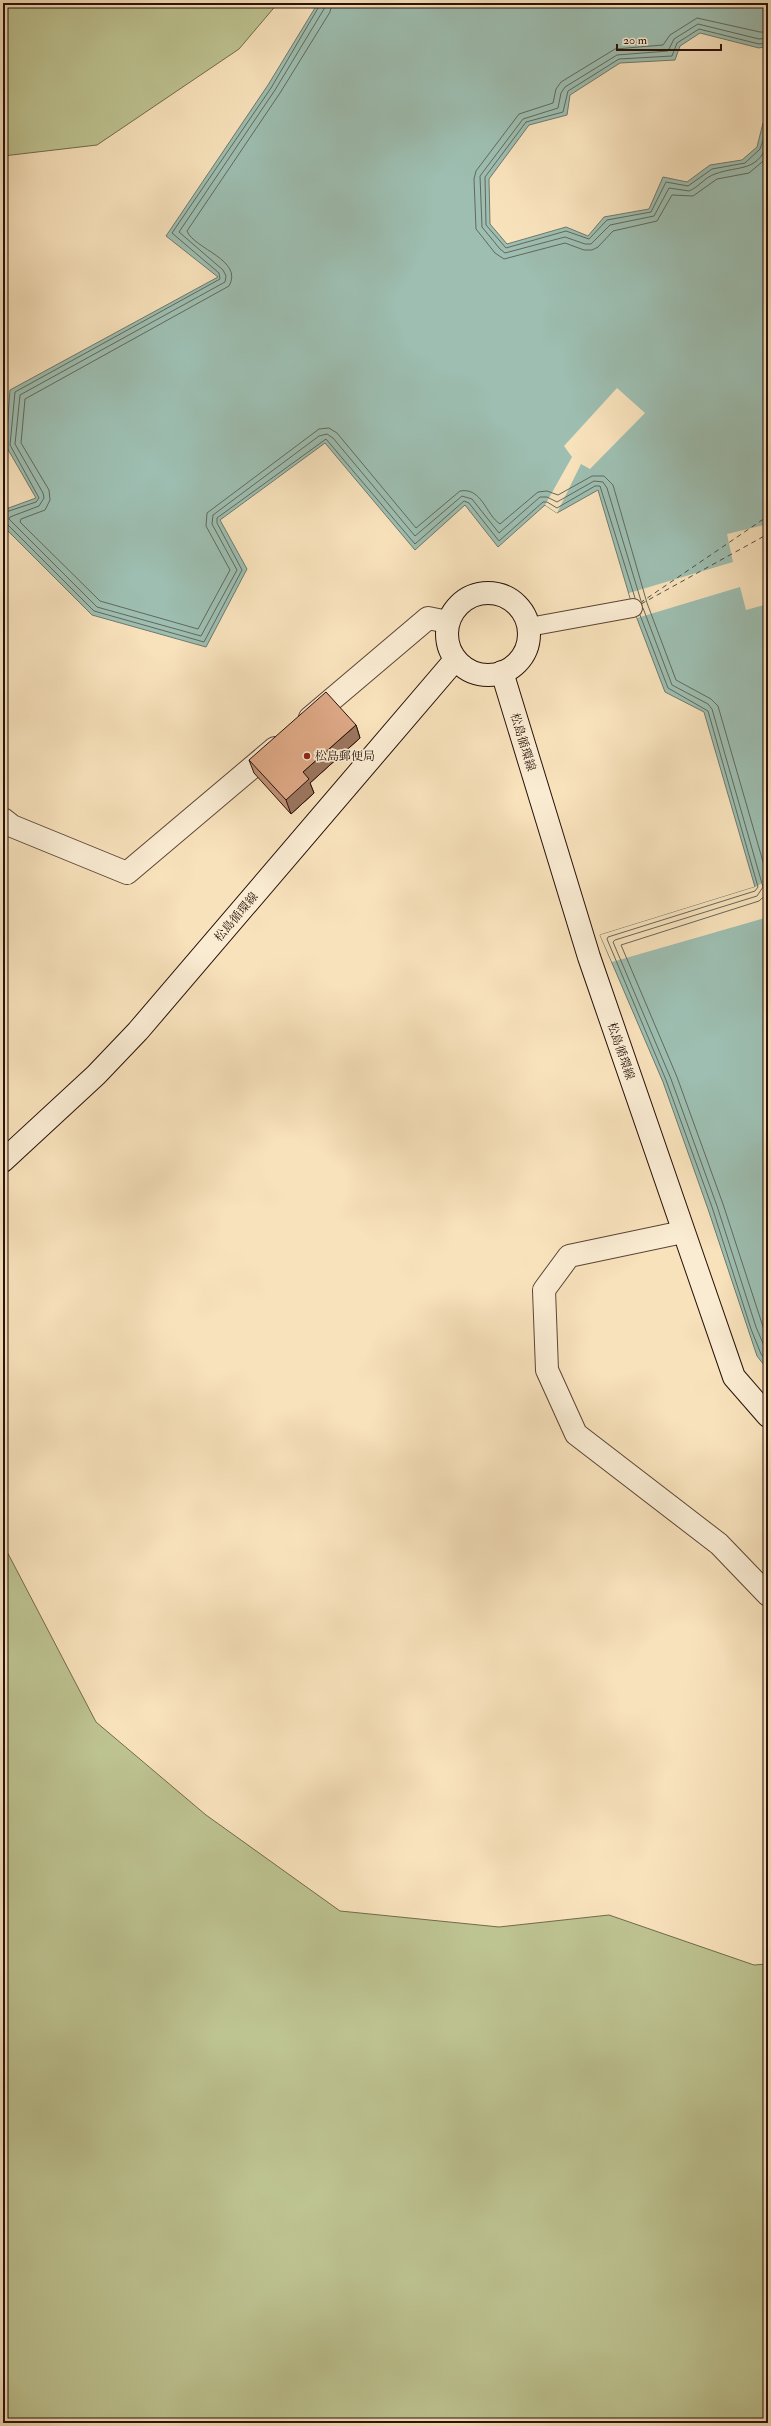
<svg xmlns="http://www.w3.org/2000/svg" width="771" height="2426" font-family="'IM FELL Double Pica','Noto Serif JP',serif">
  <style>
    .green { fill: #bdc391; stroke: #726a4c }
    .water { fill: #9dbeb1; stroke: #6e796d }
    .pier { fill: #f8e2bc }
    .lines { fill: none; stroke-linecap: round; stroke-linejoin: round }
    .shore { stroke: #62685c; stroke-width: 1 }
    .ferry { stroke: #514e43; stroke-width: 1; stroke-dasharray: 5 4; stroke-linecap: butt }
    .service-casing { stroke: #5c4535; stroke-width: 20 }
    .minor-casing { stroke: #5c4535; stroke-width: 24 }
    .secondary-casing { stroke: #281108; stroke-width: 24 }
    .service { stroke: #faecd3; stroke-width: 18 }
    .minor { stroke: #faecd3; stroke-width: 22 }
    .secondary { stroke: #faecd3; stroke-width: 22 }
    .wall { fill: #bf9073; stroke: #281108 }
    .shaded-wall { fill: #9b765e; stroke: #281108 }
    .building { fill: #dea886; stroke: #281108 }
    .poi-dot { fill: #8f2418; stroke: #faecd3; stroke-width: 1.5 }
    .labels { text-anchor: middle; stroke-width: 3.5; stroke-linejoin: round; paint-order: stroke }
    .street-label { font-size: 12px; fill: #281108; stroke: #faecd3 }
    .poi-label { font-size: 12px; fill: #281108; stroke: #faecd3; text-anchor: start }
  </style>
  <rect width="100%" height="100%" fill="#f8e2bc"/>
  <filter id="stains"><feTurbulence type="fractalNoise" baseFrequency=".005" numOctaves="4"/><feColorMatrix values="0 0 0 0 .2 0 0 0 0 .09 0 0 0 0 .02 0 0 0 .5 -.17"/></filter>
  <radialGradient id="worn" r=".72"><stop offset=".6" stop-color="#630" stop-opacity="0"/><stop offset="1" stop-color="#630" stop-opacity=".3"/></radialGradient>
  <!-- green -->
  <g class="green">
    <path d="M3,3H278L239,49L97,145L3,156Z"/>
    <path d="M3,1544L96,1722L206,1815L340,1911L499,1927L609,1915L754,1965L768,1964V2423H3Z"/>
  </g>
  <!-- water -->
  <path class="water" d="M318,3H768V46L759,48L700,33L680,46L675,60L620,63L570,95L567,115L529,125L489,179L490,224L507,244L566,227L588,236L604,217L649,209L663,177L687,182L710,165L742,160L757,147L763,123L768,122V1370L757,1356L708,1209L663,1082L600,935L755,887L704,712L665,692L633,608L598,490L557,513L545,505L498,547L465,505L415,550L325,443L220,520L247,569L206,647L92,615L3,526V510L36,498L6,446L10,390L218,277L166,236L268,85Z"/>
  <!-- pier -->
  <g class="pier">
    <path d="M617,388L645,413L590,469L581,464L557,513L545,505L572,457L564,446Z"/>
    <path d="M768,524V604L746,610L740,587L637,618L629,593L733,562L727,534Z"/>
    <path d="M768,880V917L612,962L600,935L755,887Z"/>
  </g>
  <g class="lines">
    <!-- shore -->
    <g class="shore">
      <path d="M326,3L324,9L275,90L179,232L223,270L226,276L225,282L20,395L15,444L43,493L44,498L39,506L10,517L9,519L97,607L201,636L237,570L212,524L213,515L319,436L327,434L333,438L415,536L462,496L472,499L499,533L540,497H547L557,502L594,481L603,482L607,488L641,601"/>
      <path d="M332,3L330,12L280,93L187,231C194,249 244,260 229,286L25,399L21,443L49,490L50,500L45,510L21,519L20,522L100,601L198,629L230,570L206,526L207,513L319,429L329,428L337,433L416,528L460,491C482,487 486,515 500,524L538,492L547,491L558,495L592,476H604L613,485L647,603L676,680L711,699L718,706L768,879"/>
      <path d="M768,32H760L697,18L670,35L663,45L615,49L561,82L556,89L553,103L519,114L476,171L474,179L476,229L495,253L504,259L565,243L584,250H592L598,247L613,231L657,221L672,195L693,196L717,179L749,173L768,157"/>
      <path d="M768,38L759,39L698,24L674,39L668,51L617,55L565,87L561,93L558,108L523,119L480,176L482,227L500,249L505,253L565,237L585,244H591L610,225L654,216L669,188L689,191C699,187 705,177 715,174C739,165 760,173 768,140"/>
      <path d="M768,43L759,44L699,29L677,43L672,56L619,59L568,91L563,112L526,122L485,177L486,225L506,248L566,231L589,239L607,220L651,212L666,182L688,186L712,169L745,163L760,149L768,126"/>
      <path d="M3,513L36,502L39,498L10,445L15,392L220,279L219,273L172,233L271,88L321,3"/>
      <path d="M3,523L8,525L94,611L204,642L242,570L217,523V518L326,439L415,544L464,501L469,503L499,541L543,502H547L557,508L595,486H600L635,598"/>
      <path d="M643,608L672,685L708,704L712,709L763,887L757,896L615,940L613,942L671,1079L717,1206L756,1327L768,1355"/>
      <path d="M640,615L668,688L708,711L758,887L755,891L608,937L607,939L666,1080L712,1207L751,1329L761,1354L768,1363"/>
      <path d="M768,893L759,901L621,945L677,1077L723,1204L768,1342"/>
    </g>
    <!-- ferry -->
    <g class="ferry">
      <path d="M640,603L768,516"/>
      <path d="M641,604L768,534"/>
    </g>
    <defs>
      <path id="service" d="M529,627L633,608"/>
      <g id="minor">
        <path d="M310,718L428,618L448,622"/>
        <path d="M3,819L12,826L127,873L275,748"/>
        <path d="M683,1232L569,1256L544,1290L547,1370L576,1434L719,1544L768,1595"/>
      </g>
      <g id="secondary">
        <circle cx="488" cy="634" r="41"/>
        <path d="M502,672L589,957L734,1377L768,1416"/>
        <path d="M3,1161L96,1075L138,1031L455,660"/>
      </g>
    </defs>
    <!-- service casing -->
    <use href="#service" class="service-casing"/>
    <!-- minor casing -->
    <use href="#minor" class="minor-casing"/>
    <!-- secondary casing -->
    <use href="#secondary" class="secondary-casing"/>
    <!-- service -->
    <use href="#service" class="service"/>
    <!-- minor -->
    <use href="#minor" class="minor"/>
    <!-- secondary -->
    <use href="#secondary" class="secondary"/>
  </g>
  <!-- wall -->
  <path class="wall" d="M356,725L360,738L310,783L314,793L291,814L254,773L249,760Z"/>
  <!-- shaded-wall -->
  <path class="shaded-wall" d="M356,725L360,738L310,783L314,793L291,814L286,800L303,772Z"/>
  <!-- building -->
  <path class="building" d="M326,692L356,725L303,772L309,779L286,800L249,760Z"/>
  <!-- markers -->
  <circle class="poi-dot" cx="307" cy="756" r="4"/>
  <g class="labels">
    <!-- street labels -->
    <g class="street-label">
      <text transform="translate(523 742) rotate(73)" y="4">松島循環線</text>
      <text transform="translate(236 917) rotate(-50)" y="4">松島循環線</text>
      <text transform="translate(621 1051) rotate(71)" y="4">松島循環線</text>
    </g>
    <!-- poi labels -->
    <g class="poi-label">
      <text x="315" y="760">松島郵便局</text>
    </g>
  </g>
  <!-- margin -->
  <rect width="771" height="2426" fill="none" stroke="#f8e2bc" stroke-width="16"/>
  <rect x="4" y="4" width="763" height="2418" fill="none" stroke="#281108" stroke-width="2"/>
  <rect x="8" y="8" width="755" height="2410" fill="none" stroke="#281108"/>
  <!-- scale -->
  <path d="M617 44v6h104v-6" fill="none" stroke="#281108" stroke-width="2"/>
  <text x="623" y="44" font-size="12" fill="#281108" stroke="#faecd3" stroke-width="3" paint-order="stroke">20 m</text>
  <rect width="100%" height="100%" filter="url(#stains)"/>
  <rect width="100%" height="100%" fill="url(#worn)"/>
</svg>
